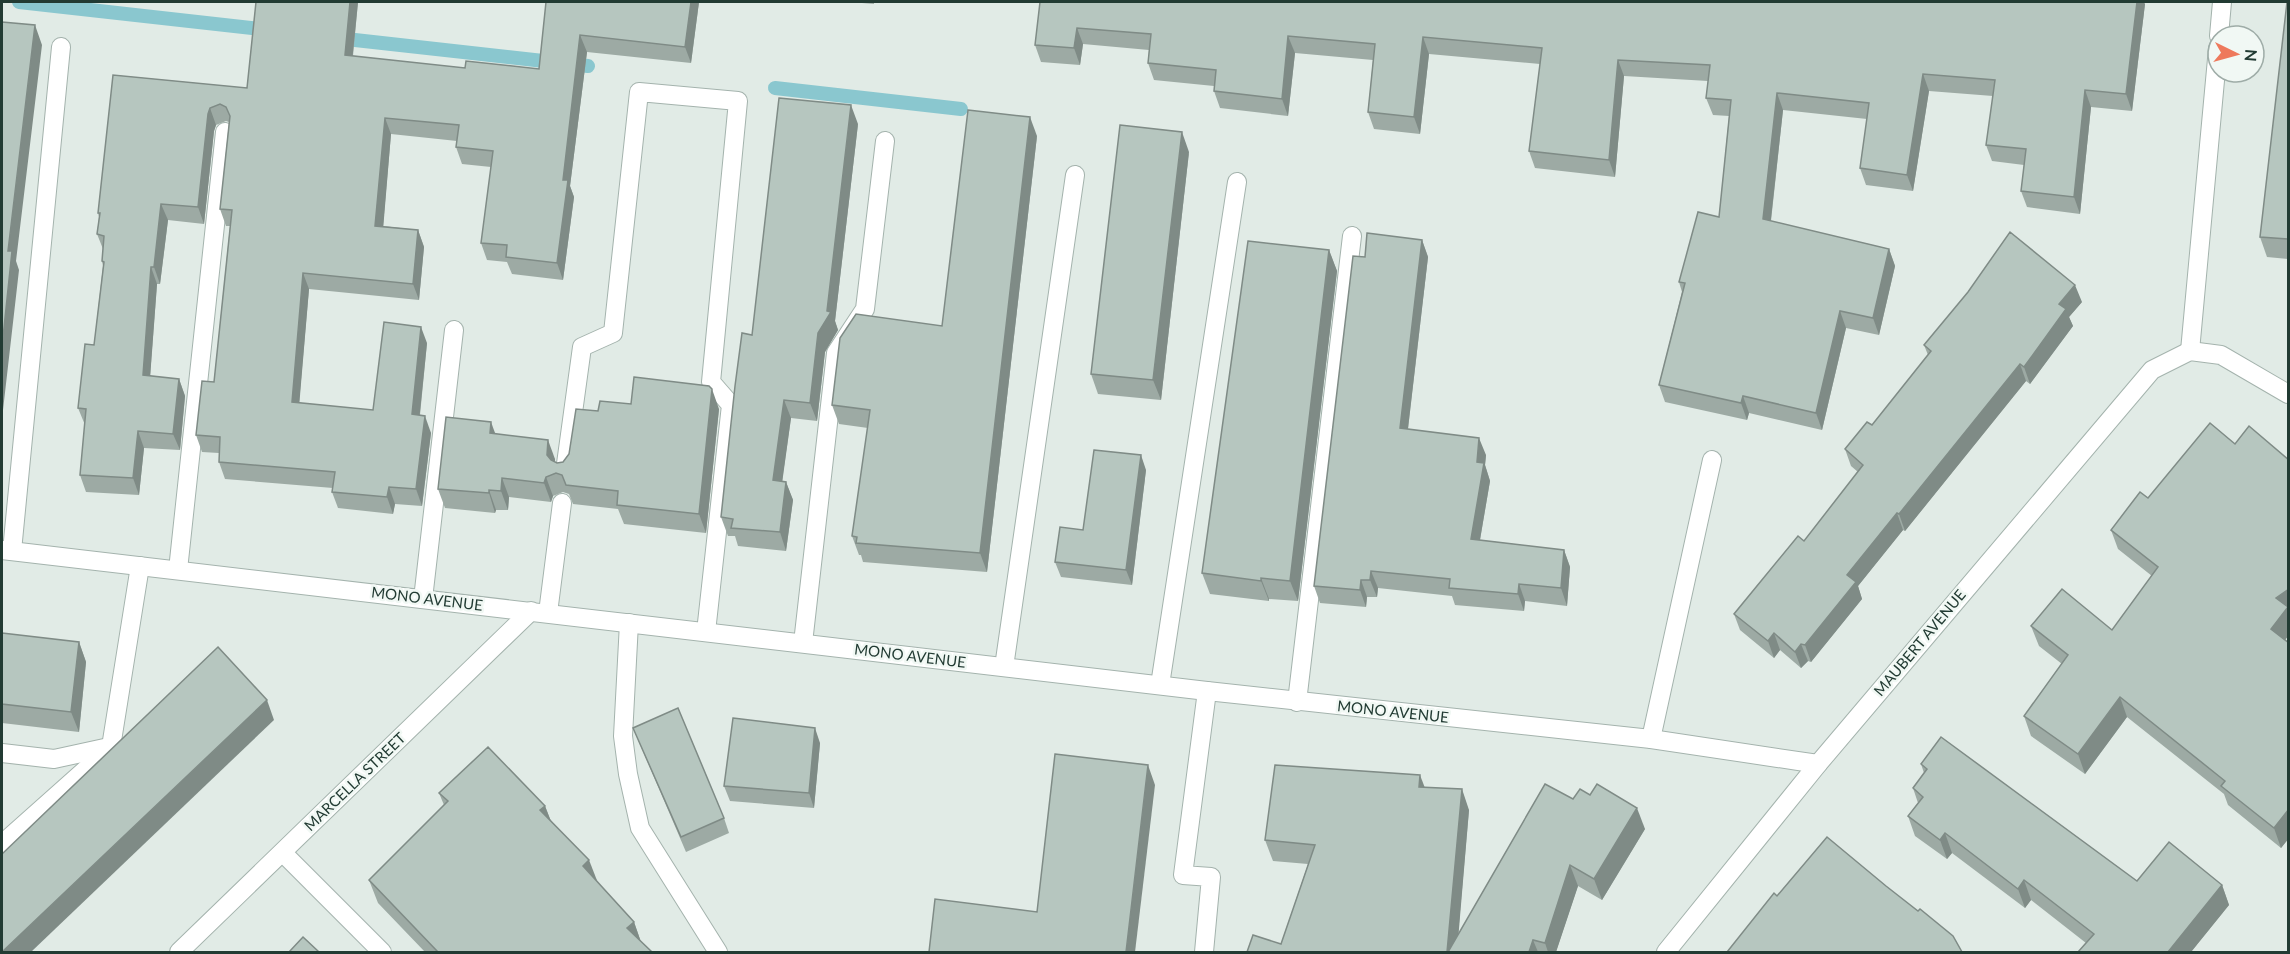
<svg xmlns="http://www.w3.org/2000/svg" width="2290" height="954" font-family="Lato,sans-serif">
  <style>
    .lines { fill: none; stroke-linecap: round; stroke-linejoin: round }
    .stream { stroke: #8ac7cf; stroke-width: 14 }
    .lane-casing { stroke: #a4b3ad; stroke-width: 20 }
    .street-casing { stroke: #a4b3ad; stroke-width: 20 }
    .lane { stroke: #fff; stroke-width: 18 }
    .street { stroke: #fff; stroke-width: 18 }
    .wall { fill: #9daaa4 }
    .shaded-wall { fill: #7f8b86 }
    .building { fill: #b6c6bf; stroke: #7f8b86; stroke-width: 1.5 }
    .labels { text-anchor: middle; stroke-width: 5; stroke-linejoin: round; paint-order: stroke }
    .street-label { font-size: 15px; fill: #223b33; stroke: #f1f8f4 }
  </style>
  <rect width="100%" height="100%" fill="#e1ebe6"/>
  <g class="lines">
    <!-- stream -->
    <g class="stream">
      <path d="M19,2L270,30"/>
      <path d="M337,38L588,66"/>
      <path d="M775,88L961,109"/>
    </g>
    <defs>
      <g id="lane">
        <path d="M2219,36L2222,2"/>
        <path d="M2190,351L2218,48"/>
        <path d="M565,471L582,347L613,333L639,92L738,101L711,382L731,405L706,632"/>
        <path d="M12,551L61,47"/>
        <path d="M178,570L225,132"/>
        <path d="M423,599L454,330"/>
        <path d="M548,613L562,503"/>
        <path d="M629,623L623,736L628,774L640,828L718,952"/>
        <path d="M803,643L836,353L865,309L885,141"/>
        <path d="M1004,667L1075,175"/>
        <path d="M1160,685L1237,182"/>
        <path d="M1297,702L1352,236"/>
        <path d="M1651,739L1712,460"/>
        <path d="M2,753L54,759L109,747"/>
        <path d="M2,844L111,747L140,566"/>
        <path d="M283,853L382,952"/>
        <path d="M1204,952L1211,877L1183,875L1207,691"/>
      </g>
      <g id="street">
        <path d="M2,550L1207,691L1651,739L1818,764"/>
        <path d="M179,952L531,611"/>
        <path d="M1666,952L1818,764L2152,370L2190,351L2221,355L2288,394"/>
      </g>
    </defs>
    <!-- lane casing -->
    <use href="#lane" class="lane-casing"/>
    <!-- street casing -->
    <use href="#street" class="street-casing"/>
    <!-- lane -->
    <use href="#lane" class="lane"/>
    <!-- street -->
    <use href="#street" class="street"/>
  </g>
  <!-- wall -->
  <g class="wall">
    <path d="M256,2H358L353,56L465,68L539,69L546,2H699L691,63L587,52L570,186L574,197L563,280L512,274L507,262L487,260L481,243L491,167L462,164L456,147L457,141L391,134L383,226L418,230L424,247L419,300L309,289L299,403L373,410L427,343L420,415L431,433L422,506L395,504L393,514L338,508L332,492L333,488L225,479L219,462V453L202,452L196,435L214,382L230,226H226L220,209L229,122L226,121L216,125L214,131L204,224L168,220L160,284H157L150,376L179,379L185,396L180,450L144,448L139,495L86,492L80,475L85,425L78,408L94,345L103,266L102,261L103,249L97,234L99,217L98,213L113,75L247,88Z"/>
    <path d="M850,2H874V4Z"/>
    <path d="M1040,2L2145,4L2132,111L2091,107L2080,214L2027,207L2021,191L2024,165L1992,161L1986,145L1993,96L1929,91L1913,191L1866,185L1860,168L1867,119L1783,110L1771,221L1889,249L1895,266L1879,335L1846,328L1822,430L1749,413L1747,420L1665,402L1659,385L1682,292L1679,282L1719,217L1729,116L1713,115L1706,98L1708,81L1624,76L1615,177L1535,168L1529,151L1540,64L1429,54L1420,134L1374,129L1368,112L1373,60L1295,53L1288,116L1220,108L1214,91V86L1154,80L1148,63L1149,50L1083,44L1080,65L1041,62L1035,45Z"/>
    <path d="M2289,2V259L2267,257L2260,237Z"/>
    <path d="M858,124L835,321L838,330L825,352L817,421L791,418L782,481L786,482L793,500L786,551L738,546L735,536H728L721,517L752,335Z"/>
    <path d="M1037,136L987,572L863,562L861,555H859L852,536L868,428L839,424L832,405L942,326Z"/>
    <path d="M1189,152L1161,400L1098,394L1091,374Z"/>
    <path d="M1422,240L1428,257L1408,429L1486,455L1485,465L1490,481L1480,540L1564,550L1570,567L1567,606L1525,601L1524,611L1455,605L1452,596L1378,588L1377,597H1367L1366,607L1320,603L1314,586L1365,257Z"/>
    <path d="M1329,250L1337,271L1298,601L1269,599V601L1210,594L1202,573Z"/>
    <path d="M2082,302L2069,317L2073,326L2030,384L2026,381L1905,531L1903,530L1858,586L1862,599L1811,662L1808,661L1801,668L1780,650L1774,658L1740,630L1734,614L1804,541L1858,472L1851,466L1845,449L1872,425L1928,355L1924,345Z"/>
    <path d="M631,404L719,409L706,533L624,524L618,509L573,504L569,494L563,492L553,496L551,502L509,497L508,510H496L495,513L445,508L438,489L495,434L555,459V462L557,463L563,462L598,411Z"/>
    <path d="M2235,444L2289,460V635L2285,640L2289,643V838L2281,848L2228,805L2224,794L2127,717L2085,774L2031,736L2024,716L2062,664L2039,646L2031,626L2112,630L2152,576L2118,549L2111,530L2148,498Z"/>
    <path d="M1146,470L1132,585L1061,577L1055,562L1083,530Z"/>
    <path d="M2,633L79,642L86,662L79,732L2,723Z"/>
    <path d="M633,728L724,818L729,833L686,852L639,742Z"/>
    <path d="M820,743L814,808L730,801L724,786Z"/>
    <path d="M1921,764L2137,881L2222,885L2229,905L2191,952H2078L2086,943L2031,900L2025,908L1952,853L1947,859L1915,836L1908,816L1918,803L1913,788L1924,773Z"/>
    <path d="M1425,787L1469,810L1458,935L1573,799L1645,829L1602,900L1578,886L1556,952H1247L1281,944L1308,864L1273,861L1265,840Z"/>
    <path d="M439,793L545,806L550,819L598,883L634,922L641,942L652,952H425L378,903L369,880L444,805Z"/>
  </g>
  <!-- shaded-wall -->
  <g class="shaded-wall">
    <path d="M350,2H358L351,72L345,55Z"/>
    <path d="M691,2H699L691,63L685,47Z"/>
    <path d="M2137,2H2144L2145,4L2132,111L2126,94Z"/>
    <path d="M35,25L42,45L16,261L19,270L3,410L2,405V347L8,251Z"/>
    <path d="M1077,28L1083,44L1080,65L1074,48Z"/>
    <path d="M580,35L587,52L570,186L574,197L563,280L557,263L563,180Z"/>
    <path d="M1288,36L1295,53L1288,116L1282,99Z"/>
    <path d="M1423,37L1429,54L1420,134L1414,117Z"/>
    <path d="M1618,60L1624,76L1615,177L1609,160Z"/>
    <path d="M1923,74L1929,91L1913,191L1907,175Z"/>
    <path d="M2085,90L2091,107L2080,214L2074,197Z"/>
    <path d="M1777,93L1783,110L1769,236L1763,219Z"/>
    <path d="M851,105L858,124L835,321L838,330L825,352L817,421L810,403L818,333L827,311Z"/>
    <path d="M210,108L216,125L214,131L204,224L198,207L208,114Z"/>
    <path d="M1030,117L1037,136L987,572L980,553Z"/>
    <path d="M385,118L391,134L382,242L375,226Z"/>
    <path d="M1182,132L1189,152L1161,400L1153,380Z"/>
    <path d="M161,204L168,220L160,284L154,267Z"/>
    <path d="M418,230L424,247L419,300L413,284Z"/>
    <path d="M1422,240L1428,257L1406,445L1400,428Z"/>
    <path d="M1889,249L1895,266L1879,335L1873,318Z"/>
    <path d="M1329,250L1337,271L1298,601L1290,581Z"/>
    <path d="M151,267L157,284L149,392L143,375Z"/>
    <path d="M303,273L309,289L298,419L292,402Z"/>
    <path d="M2075,285L2082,302L2069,317L2073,326L2030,384L2024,367L2059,304Z"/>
    <path d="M1840,311L1846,328L1822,430L1816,413Z"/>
    <path d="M421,327L427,343L418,431L412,414Z"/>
    <path d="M2020,364L2026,381L1905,531L1899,514Z"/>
    <path d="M179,379L185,396L180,450L173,434Z"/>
    <path d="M712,389L719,409L706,533L699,514Z"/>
    <path d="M1743,396L1749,413L1747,420L1741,403Z"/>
    <path d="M784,400L791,418L780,498L773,480Z"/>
    <path d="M425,416L431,433L422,506L416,489Z"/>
    <path d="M491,422L498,441L490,433Z"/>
    <path d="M138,431L144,448L139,495L133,478Z"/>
    <path d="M1479,438L1486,455L1485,465L1490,481L1477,557L1471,539L1477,462Z"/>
    <path d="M548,440L555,459L554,475L547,455Z"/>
    <path d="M1141,455L1146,470L1132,585L1126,570Z"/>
    <path d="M546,477L553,496L551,502L544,483Z"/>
    <path d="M502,478L509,497L508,510L501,491Z"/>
    <path d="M786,482L793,500L786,551L780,532Z"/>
    <path d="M389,487L395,504L393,514L387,497Z"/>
    <path d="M489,490L496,510L495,513L489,493Z"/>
    <path d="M1897,513L1903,530L1858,586L1862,599L1811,662L1805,645L1847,575Z"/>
    <path d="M1564,550L1570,567L1567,606L1561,588Z"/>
    <path d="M1371,571L1378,588L1377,597L1370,580Z"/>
    <path d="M1261,578L1269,599V601L1261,581Z"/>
    <path d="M1361,580L1367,597L1366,607L1360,590Z"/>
    <path d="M1519,584L1525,601L1524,611L1518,594Z"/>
    <path d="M2289,589V635L2278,648L2271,629L2276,598Z"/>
    <path d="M1774,633L1780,650L1774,658L1768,641Z"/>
    <path d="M79,642L86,662L79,732L71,712Z"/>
    <path d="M1801,644L1808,661L1801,668L1795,652Z"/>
    <path d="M2120,697L2127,717L2085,774L2078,754Z"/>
    <path d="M267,700L274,720L31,952H2Z"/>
    <path d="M815,728L820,743L814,808L809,793Z"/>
    <path d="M1148,765L1155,785L1135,952H1126Z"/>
    <path d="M1420,775L1428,796L1419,787Z"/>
    <path d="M1462,789L1469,810L1457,952H1447Z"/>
    <path d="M545,806L554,829L540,810Z"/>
    <path d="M1637,808L1645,829L1602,900L1594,879Z"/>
    <path d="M2289,809V838L2281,848L2274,828Z"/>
    <path d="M1945,833L1952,853L1947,859L1940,840Z"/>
    <path d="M589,860L598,883L583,866Z"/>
    <path d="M1570,865L1578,886L1556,952H1548L1545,943Z"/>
    <path d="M2024,880L2031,900L2025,908L2018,889Z"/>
    <path d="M2222,885L2229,905L2191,952H2168Z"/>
    <path d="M634,922L642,945L627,928Z"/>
    <path d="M1533,940L1538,952H1529Z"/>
  </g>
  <!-- building -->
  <g class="building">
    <path d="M256,2H350L345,55L465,68L466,61L539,69L546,2H691L685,47L580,35L563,180H568L557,263L506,257L507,245L481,243L493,151L456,147L459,125L385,118L375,226L418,230L413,284L303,273L292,402L373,410L384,322L421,327L412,414L425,416L416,489L389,487L387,497L332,492L335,472L219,462L220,437L196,435L202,381L214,382L232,210L220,209L230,116L226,107L220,104L210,108L208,114L198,207L161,204L154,267H151L143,375L179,379L173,434L138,431L133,478L80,475L86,409L78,408L85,344L94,345L104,262L102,261L104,236L97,234L100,213H98L113,75L247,88Z"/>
    <path d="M1040,2H2137L2126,94L2085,90L2074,197L2021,191L2026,149L1986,145L1995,80L1923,74L1907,175L1860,168L1869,103L1777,93L1763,219L1889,249L1873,318L1840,311L1816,413L1743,396L1741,403L1659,385L1685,283L1679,282L1698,212L1719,217L1731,100L1706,98L1710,65L1618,60L1609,160L1529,151L1542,48L1423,37L1414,117L1368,112L1375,44L1288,36L1282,99L1214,91L1216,70L1148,63L1151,34L1077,28L1074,48L1035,45Z"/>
    <path d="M2287,2H2289V239L2260,237Z"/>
    <path d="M2,22L35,25L8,251H12L2,347Z"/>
    <path d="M779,98L851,105L827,311L831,312L818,333L810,403L784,400L773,480L786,482L780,532L731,528L733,519L721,517L735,386L742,333L752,335Z"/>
    <path d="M968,110L1030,117L980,553L856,543L857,537L852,536L870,410L832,405L840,338L856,314L942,326Z"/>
    <path d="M1120,125L1182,132L1153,380L1091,374Z"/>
    <path d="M2010,232L2075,285L2059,304L2066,309L2024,367L2020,364L1899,514L1897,513L1847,575L1856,582L1805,645L1801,644L1795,652L1774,633L1768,641L1734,614L1798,536L1804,541L1863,465L1845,449L1867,422L1872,425L1931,351L1924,345L1968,292Z"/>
    <path d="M1367,233L1422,240L1400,428L1479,438L1477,462L1484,463L1471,539L1564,550L1561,588L1519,584L1518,594L1449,588L1450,579L1371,571L1370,580H1361L1360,590L1314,586L1353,256L1365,257Z"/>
    <path d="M1248,241L1329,250L1290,581L1261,578V581L1202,573Z"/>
    <path d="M634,377L709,386L712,389L699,514L617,505L618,491L566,485L562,475L556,473L546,477L544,483L502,478L501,491L489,490V493L438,489L446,417L491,422L490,433L548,440L547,455L551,460L557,463L563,462L569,454L576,409L598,411L600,401L631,404Z"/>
    <path d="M2210,423L2235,444L2249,426L2289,460V589L2276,598L2288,607L2271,629L2289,643V809L2274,828L2221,786L2225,781L2120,697L2078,754L2024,716L2068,655L2031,626L2062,589L2112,630L2158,567L2111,530L2140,492L2148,498Z"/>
    <path d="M1094,450L1141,455L1126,570L1055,562L1060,527L1083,530Z"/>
    <path d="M2,633L79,642L71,712L2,704Z"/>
    <path d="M218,647L267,700L2,952V854Z"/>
    <path d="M678,708L724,818L681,837L633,728Z"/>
    <path d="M733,718L815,728L809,793L724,786Z"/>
    <path d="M1941,737L2137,881L2169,842L2222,885L2168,952H2078L2094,934L2024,880L2018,889L1945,833L1940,840L1908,816L1923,797L1913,788L1927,769L1921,764Z"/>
    <path d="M488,747L545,806L540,810L589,860L583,866L634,922L627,928L652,952H438L369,880L448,801L439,793Z"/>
    <path d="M1055,754L1148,765L1126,952H929L935,899L1037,912Z"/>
    <path d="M1275,765L1420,775L1419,787L1462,789L1447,952H1247L1253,935L1281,944L1315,845L1265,840Z"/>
    <path d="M1545,784L1573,799L1580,789L1590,795L1597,784L1637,808L1594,879L1570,865L1545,943L1533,940L1529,952H1448Z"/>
    <path d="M1827,837L1886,886L1918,911L1920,909L1953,936L1962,952H1727L1774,893L1777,896Z"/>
    <path d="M303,937L319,952H289Z"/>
  </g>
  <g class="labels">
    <!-- street labels -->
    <g class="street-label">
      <text transform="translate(427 599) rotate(7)" y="5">MONO AVENUE</text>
      <text transform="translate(1920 643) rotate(-50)" y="5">MAUBERT AVENUE</text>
      <text transform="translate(910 656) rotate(7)" y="5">MONO AVENUE</text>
      <text transform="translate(1393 712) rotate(6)" y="5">MONO AVENUE</text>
      <text transform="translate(355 782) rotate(-44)" y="5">MARCELLA STREET</text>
    </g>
  </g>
  <!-- border -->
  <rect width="2290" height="954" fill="none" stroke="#223b33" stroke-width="6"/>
  <!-- north arrow -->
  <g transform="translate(2236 54) rotate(95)"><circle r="28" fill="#f1f8f4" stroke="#9eaca7" stroke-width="1.5"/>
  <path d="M0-4.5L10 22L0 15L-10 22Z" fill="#ee795c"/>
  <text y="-9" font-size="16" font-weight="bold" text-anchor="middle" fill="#223b33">N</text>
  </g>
</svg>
